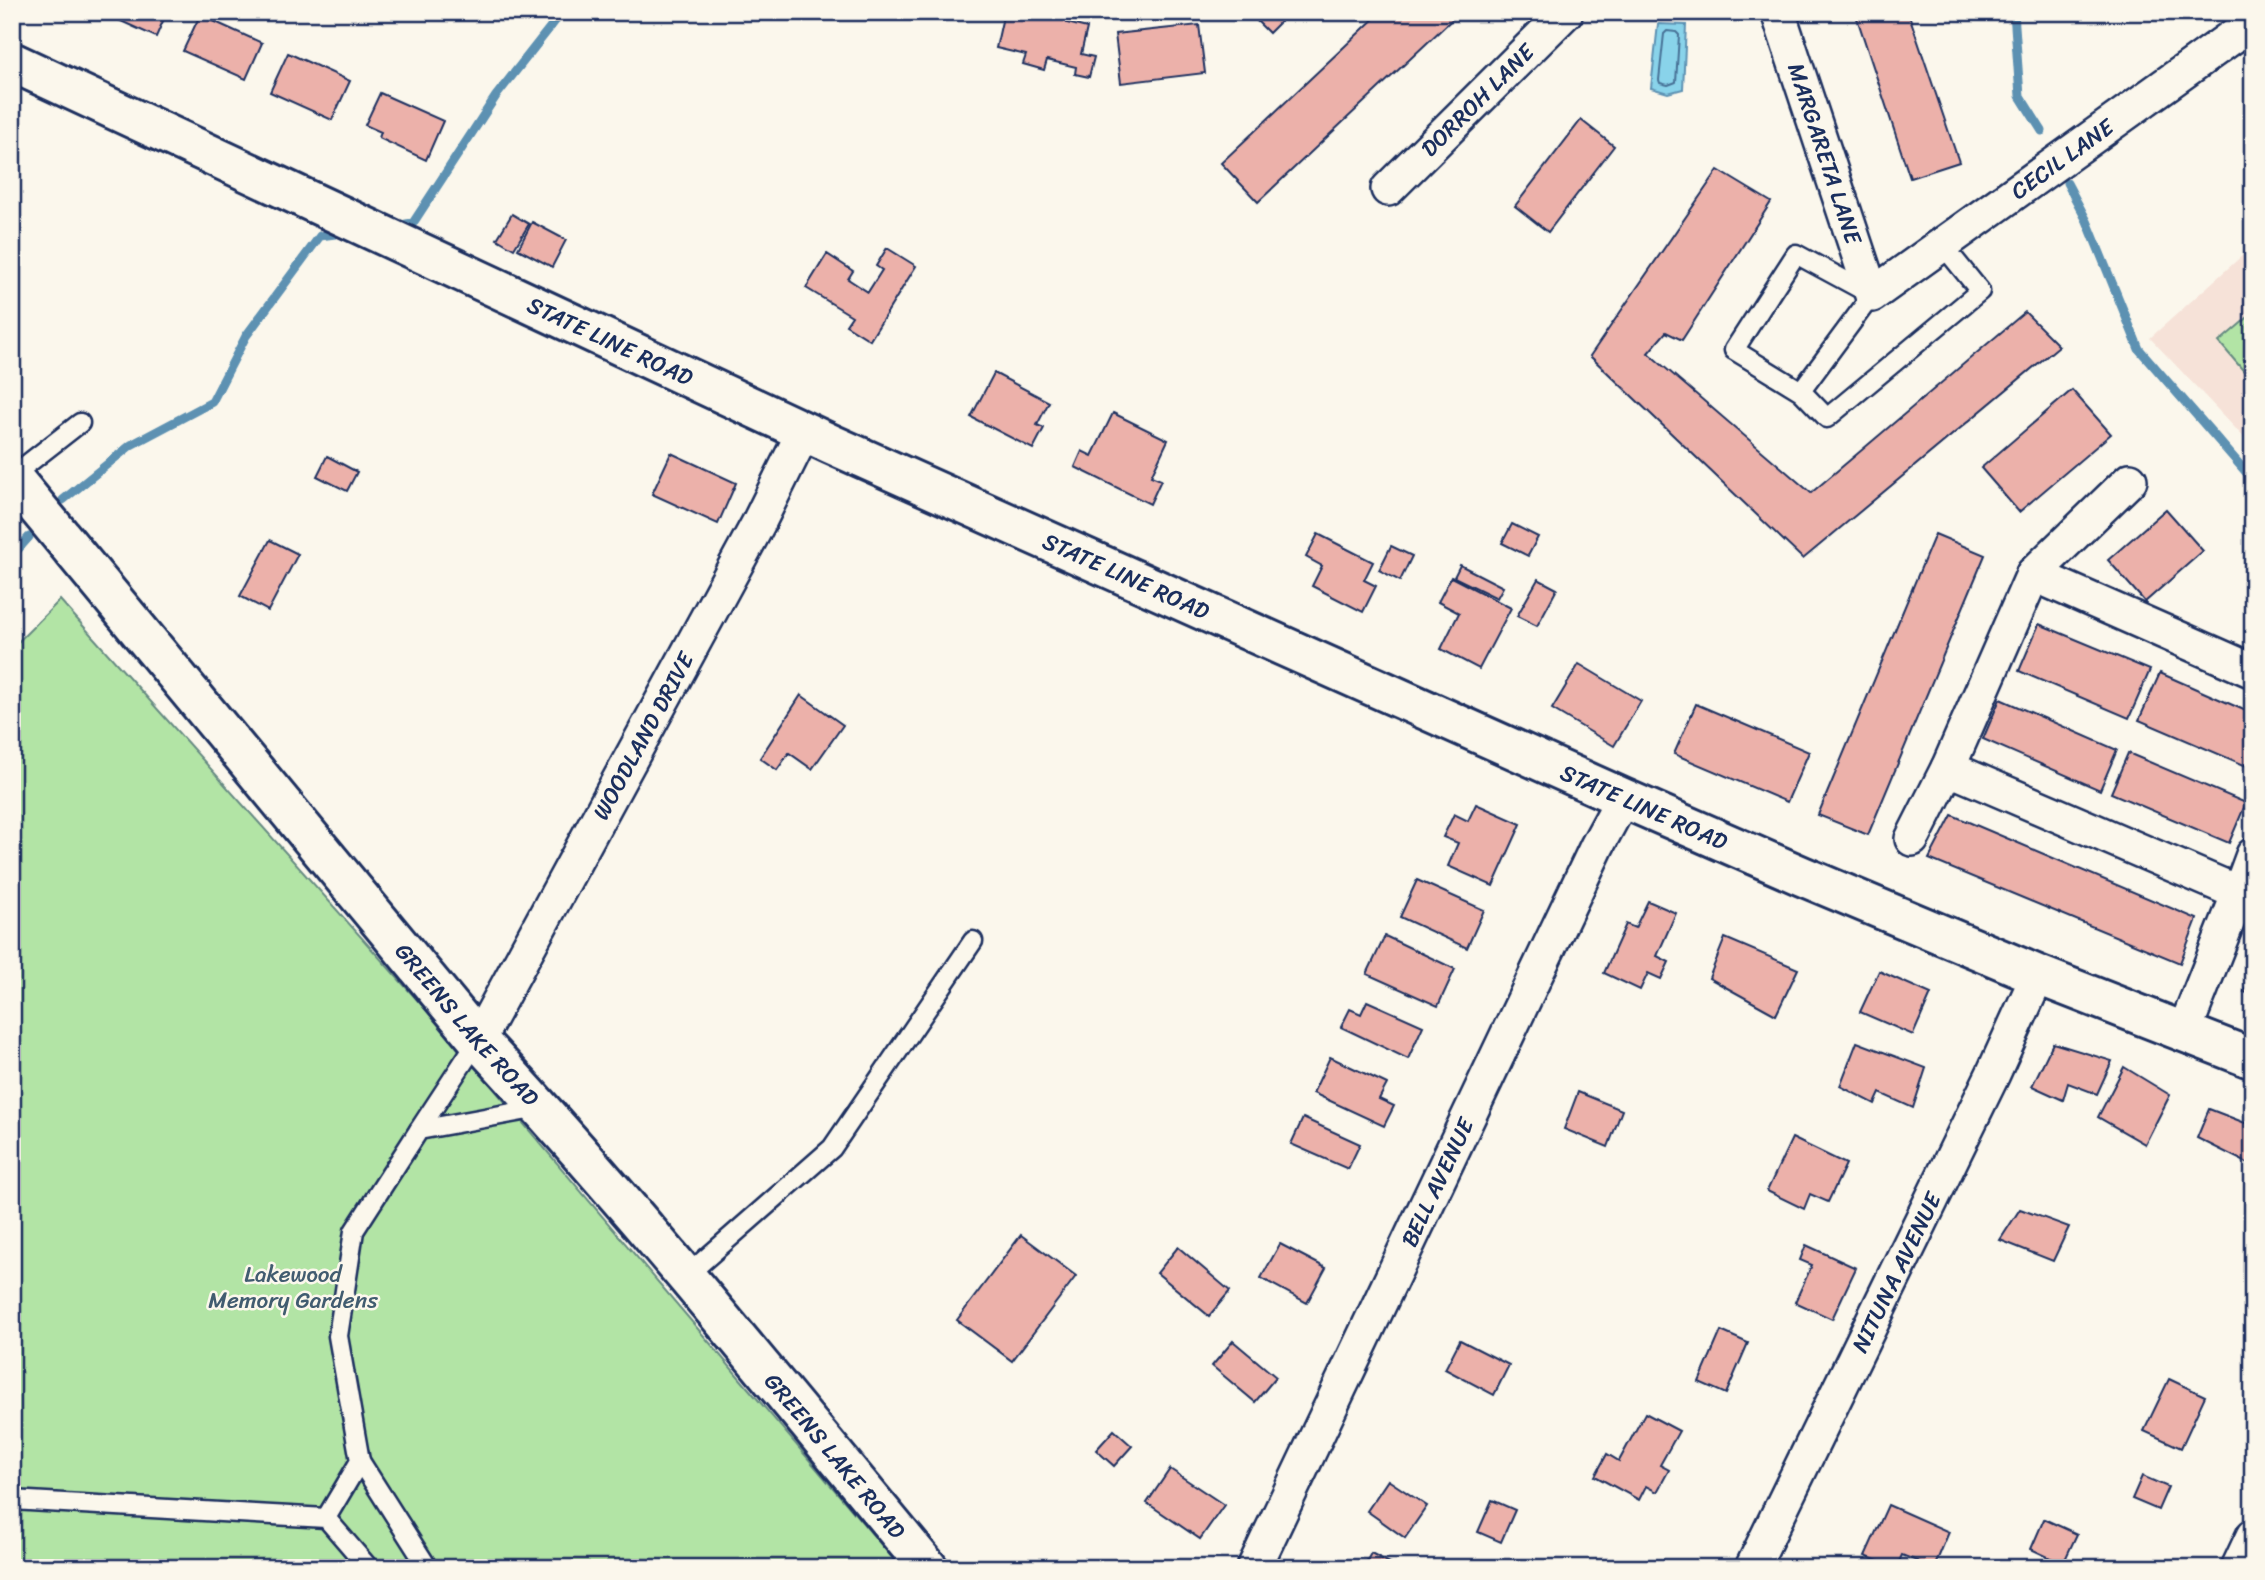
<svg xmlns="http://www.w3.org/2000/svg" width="2265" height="1580" font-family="Sriracha,sans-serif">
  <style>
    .built { fill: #f6e2d8 }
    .green { fill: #b2e4a5; stroke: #668a82; stroke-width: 2 }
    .water { fill: #89d3ea; stroke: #5d91b2; stroke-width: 2 }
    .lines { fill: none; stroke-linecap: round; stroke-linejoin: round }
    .shore { stroke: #477196; stroke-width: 2 }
    .stream { stroke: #5d91b2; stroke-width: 9 }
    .building { fill: #ecb1aa; stroke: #1b2f5e; stroke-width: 2 }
    .lane-casing { stroke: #1b2f5e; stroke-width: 23 }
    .street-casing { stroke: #1b2f5e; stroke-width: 38 }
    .secondary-casing { stroke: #1b2f5e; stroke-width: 44 }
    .lane { stroke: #fbf7ec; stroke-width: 18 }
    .street { stroke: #fbf7ec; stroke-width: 33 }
    .secondary { stroke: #fbf7ec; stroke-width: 38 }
    .labels { text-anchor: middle; stroke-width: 5; stroke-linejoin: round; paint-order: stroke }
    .street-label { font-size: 23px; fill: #1b2f5e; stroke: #fbf7ec }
    .park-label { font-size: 23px; fill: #415c70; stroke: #fbf7ec }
  </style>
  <rect width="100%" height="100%" fill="#fbf7ec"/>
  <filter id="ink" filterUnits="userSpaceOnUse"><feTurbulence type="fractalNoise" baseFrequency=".0143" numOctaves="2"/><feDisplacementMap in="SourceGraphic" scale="14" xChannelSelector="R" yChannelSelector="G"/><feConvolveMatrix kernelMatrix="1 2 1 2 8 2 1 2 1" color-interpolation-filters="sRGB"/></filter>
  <g filter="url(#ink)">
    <!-- built -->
    <path class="built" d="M2253,246V447L2150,338Z"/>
    <!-- green -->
    <g class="green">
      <path d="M2253,313V382L2219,342Z"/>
      <path d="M60,600L444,1030L901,1568H12V648Z"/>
    </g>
    <!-- water -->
    <path class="water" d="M1658,24L1686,25L1683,89L1668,93L1651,88Z"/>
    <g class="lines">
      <!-- shore -->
      <path class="shore" d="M1667,31L1676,32L1679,35L1676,82L1668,85L1660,83L1659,80L1664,34Z"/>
      <!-- stream -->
      <g class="stream">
        <path d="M2014,12L2020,96L2042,131"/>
        <path d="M2067,183L2087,221L2139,349L2253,480"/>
        <path d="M406,224L413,223L496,96L559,16L566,12"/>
        <path d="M63,500L131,445L212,402L246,336L320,236L335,234"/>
        <path d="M12,556L29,537"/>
      </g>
    </g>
    <!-- building -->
    <g class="building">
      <path d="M101,12H167L156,37Z"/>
      <path d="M1004,12H1044L1069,18L1067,23L1087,28L1081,54L1094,57L1089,77L1075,74L1076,67L1047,60L1044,70L1023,64L1026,55L996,48Z"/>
      <path d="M1248,12H1290L1269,33Z"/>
      <path d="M1381,12H1460L1258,202L1221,163Z"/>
      <path d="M1855,12H1908L1959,162L1910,178Z"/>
      <path d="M200,15L262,43L246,79L183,51Z"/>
      <path d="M1199,25L1205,73L1121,83L1115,34Z"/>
      <path d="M288,53L350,81L332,120L270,92Z"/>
      <path d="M380,93L443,121L426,160L379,138L381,132L365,125Z"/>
      <path d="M1581,120L1614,146L1548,232L1515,206Z"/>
      <path d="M1718,170L1771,202L1682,340L1666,332L1648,353L1811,493L2025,312L2059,346L1803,559L1590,356Z"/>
      <path d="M512,214L529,224L514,249L497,239Z"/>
      <path d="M532,222L566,240L552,267L518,249Z"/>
      <path d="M887,248L916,266L870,340L846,325L852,316L806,288L827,254L853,271L848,279L868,292L882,270L876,266Z"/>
      <path d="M994,373L1049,402L1037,425L1044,428L1033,449L971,417Z"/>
      <path d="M2072,390L2111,434L2019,512L1981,468Z"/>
      <path d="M1113,413L1168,440L1151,476L1161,480L1150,504L1075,467L1082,451L1092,456Z"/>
      <path d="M671,453L736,483L718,524L652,494Z"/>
      <path d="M327,456L357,472L347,491L317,476Z"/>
      <path d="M2166,509L2203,551L2145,602L2108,560Z"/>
      <path d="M1512,524L1538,537L1528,556L1502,543Z"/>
      <path d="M1318,534L1373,562L1364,580L1376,586L1363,612L1312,586L1322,566L1306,557Z"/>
      <path d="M1935,534L1985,555L1868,835L1818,815Z"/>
      <path d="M270,540L298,554L268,611L240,596Z"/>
      <path d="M1391,546L1412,556L1400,581L1379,570Z"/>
      <path d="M1460,565L1503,587L1497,598L1454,577Z"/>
      <path d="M1451,577L1511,608L1479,669L1441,649L1459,613L1438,602Z"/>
      <path d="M1538,579L1557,589L1537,626L1517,616Z"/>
      <path d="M2039,624L2150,670L2129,718L2019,671Z"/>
      <path d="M1579,664L1641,701L1614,746L1552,709Z"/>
      <path d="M2160,673L2253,714V763L2251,768L2139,720Z"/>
      <path d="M801,695L843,725L812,769L789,753L777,770L760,758Z"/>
      <path d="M2000,699L2117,750L2100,790L1983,739Z"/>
      <path d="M1696,704L1809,752L1787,802L1674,754Z"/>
      <path d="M2128,753L2246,803L2229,843L2111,793Z"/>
      <path d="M1476,804L1521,824L1493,886L1448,866L1458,843L1443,837L1454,814L1468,821Z"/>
      <path d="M1952,815L2197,919L2180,963L1929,859Z"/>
      <path d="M1417,880L1484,910L1467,948L1400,917Z"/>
      <path d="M1648,901L1676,913L1657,956L1669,962L1661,979L1648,973L1640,990L1604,973L1626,924L1635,928Z"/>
      <path d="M1385,936L1455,969L1438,1006L1367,974Z"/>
      <path d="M1725,938L1798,969L1776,1015L1709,978Z"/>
      <path d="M2253,970V995L2244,992Z"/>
      <path d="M1879,971L1931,994L1913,1035L1860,1012Z"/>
      <path d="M1367,1001L1423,1026L1408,1059L1341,1027L1350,1009L1361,1014Z"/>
      <path d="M1857,1042L1926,1068L1913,1108L1880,1093L1875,1104L1840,1086Z"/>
      <path d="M2053,1043L2112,1061L2097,1094L2068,1083L2063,1100L2032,1086Z"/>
      <path d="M1330,1057L1387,1084L1379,1099L1394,1106L1384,1126L1313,1093Z"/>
      <path d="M2124,1067L2170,1095L2145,1144L2098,1117Z"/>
      <path d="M1578,1092L1622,1110L1608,1147L1564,1129Z"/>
      <path d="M2209,1109L2253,1126V1157L2249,1164L2197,1138Z"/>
      <path d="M1303,1118L1360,1144L1348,1169L1291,1144Z"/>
      <path d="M1792,1138L1846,1164L1828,1202L1810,1194L1804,1209L1767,1191Z"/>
      <path d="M2020,1209L2069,1227L2053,1261L2000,1240Z"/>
      <path d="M1021,1235L1076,1276L1012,1361L957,1320Z"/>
      <path d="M1280,1244L1326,1268L1307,1303L1261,1278Z"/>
      <path d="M1806,1245L1856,1268L1832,1319L1795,1302L1812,1265L1800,1260Z"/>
      <path d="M1178,1247L1230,1291L1209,1316L1157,1273Z"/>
      <path d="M1721,1331L1748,1343L1726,1394L1699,1382Z"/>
      <path d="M1460,1340L1509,1365L1494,1395L1445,1369Z"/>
      <path d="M1233,1341L1276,1377L1255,1402L1212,1366Z"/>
      <path d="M2169,1379L2205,1396L2181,1448L2144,1431Z"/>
      <path d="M1645,1413L1679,1431L1660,1465L1669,1470L1657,1492L1646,1486L1639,1500L1595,1476L1607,1454L1619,1461Z"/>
      <path d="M1114,1430L1132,1446L1114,1466L1096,1450Z"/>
      <path d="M1170,1469L1224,1505L1200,1539L1147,1503Z"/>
      <path d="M2142,1476L2168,1487L2158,1510L2132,1499Z"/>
      <path d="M1388,1480L1427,1506L1405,1538L1367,1511Z"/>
      <path d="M1492,1500L1515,1510L1501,1542L1478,1532Z"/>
      <path d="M1888,1505L1949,1532L1934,1568L1902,1555L1896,1568L1865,1556Z"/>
      <path d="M2044,1519L2077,1534L2063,1564L2031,1549Z"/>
      <path d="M1371,1553L1399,1568H1363Z"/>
    </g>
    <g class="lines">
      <defs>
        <g id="lane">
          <path d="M1801,391L1872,295L1796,254L1734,350L1801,391L1827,418L1980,291L1942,244"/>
          <path d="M12,476L80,423"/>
          <path d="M419,1130L478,1040"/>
          <path d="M686,1276L832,1148L973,941"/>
          <path d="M360,1461L428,1568"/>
          <path d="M12,1500L326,1518L369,1568"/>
          <path d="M326,1518L360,1461L338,1336L354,1231L419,1130L539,1108"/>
        </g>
        <g id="street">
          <path id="s1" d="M1778,12L1872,295L2253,22"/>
          <path id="s2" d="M1388,189L1566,12"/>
          <path d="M2033,574L2253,671"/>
          <path d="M1948,768L2239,893L2253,855"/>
          <path d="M1912,839L1948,768L2033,574L2130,480"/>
          <path d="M2184,1032L2239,893"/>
          <path id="s3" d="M478,1040L758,524L804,431"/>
          <path id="s4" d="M1254,1568L1597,846L1623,798"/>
          <path id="s5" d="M1752,1568L1993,1074L2038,975"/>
          <path d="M2238,1568L2253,1536"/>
        </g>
        <g id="secondary">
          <path id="s6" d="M12,62L831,444L1623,798L1802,876L2038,975L2253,1059"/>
          <path id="s7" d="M12,477L478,1040C635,1209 780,1390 928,1568"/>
        </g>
      </defs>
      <!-- lane casing -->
      <use href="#lane" class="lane-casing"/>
      <!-- street casing -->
      <use href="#street" class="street-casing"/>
      <!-- secondary casing -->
      <use href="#secondary" class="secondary-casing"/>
      <!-- lane -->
      <use href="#lane" class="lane"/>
      <!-- street -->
      <use href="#street" class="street"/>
      <!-- secondary -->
      <use href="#secondary" class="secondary"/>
    </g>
  </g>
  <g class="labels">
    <!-- street labels -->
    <g class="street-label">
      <text dy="8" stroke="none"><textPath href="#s2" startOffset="126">DORROH LANE</textPath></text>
      <text dy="8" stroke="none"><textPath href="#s1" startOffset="149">MARGARETA LANE</textPath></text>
      <text dy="8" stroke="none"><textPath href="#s1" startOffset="532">CECIL LANE</textPath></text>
      <text dy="8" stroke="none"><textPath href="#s6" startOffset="660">STATE LINE ROAD</textPath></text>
      <text dy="8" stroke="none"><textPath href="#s6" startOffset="1227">STATE LINE ROAD</textPath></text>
      <text dy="8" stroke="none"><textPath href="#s3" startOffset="346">WOODLAND DRIVE</textPath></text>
      <text dy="8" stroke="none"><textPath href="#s6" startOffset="1794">STATE LINE ROAD</textPath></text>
      <text dy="8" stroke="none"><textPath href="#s7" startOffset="712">GREENS LAKE ROAD</textPath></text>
      <text dy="8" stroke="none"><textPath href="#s4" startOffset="427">BELL AVENUE</textPath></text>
      <text dy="8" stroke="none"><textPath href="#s5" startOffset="329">NITUNA AVENUE</textPath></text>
      <text dy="8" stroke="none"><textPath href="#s7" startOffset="1279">GREENS LAKE ROAD</textPath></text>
    </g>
    <!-- park labels -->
    <g class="park-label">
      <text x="293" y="1282">Lakewood<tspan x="293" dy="26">Memory Gardens</tspan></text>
    </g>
  </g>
  <!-- margin -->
  <rect width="2265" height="1580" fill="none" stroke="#fbf7ec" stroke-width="42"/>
  <rect x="21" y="21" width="2223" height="1538" fill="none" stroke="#1b2f5e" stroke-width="2.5" filter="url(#ink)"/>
</svg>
